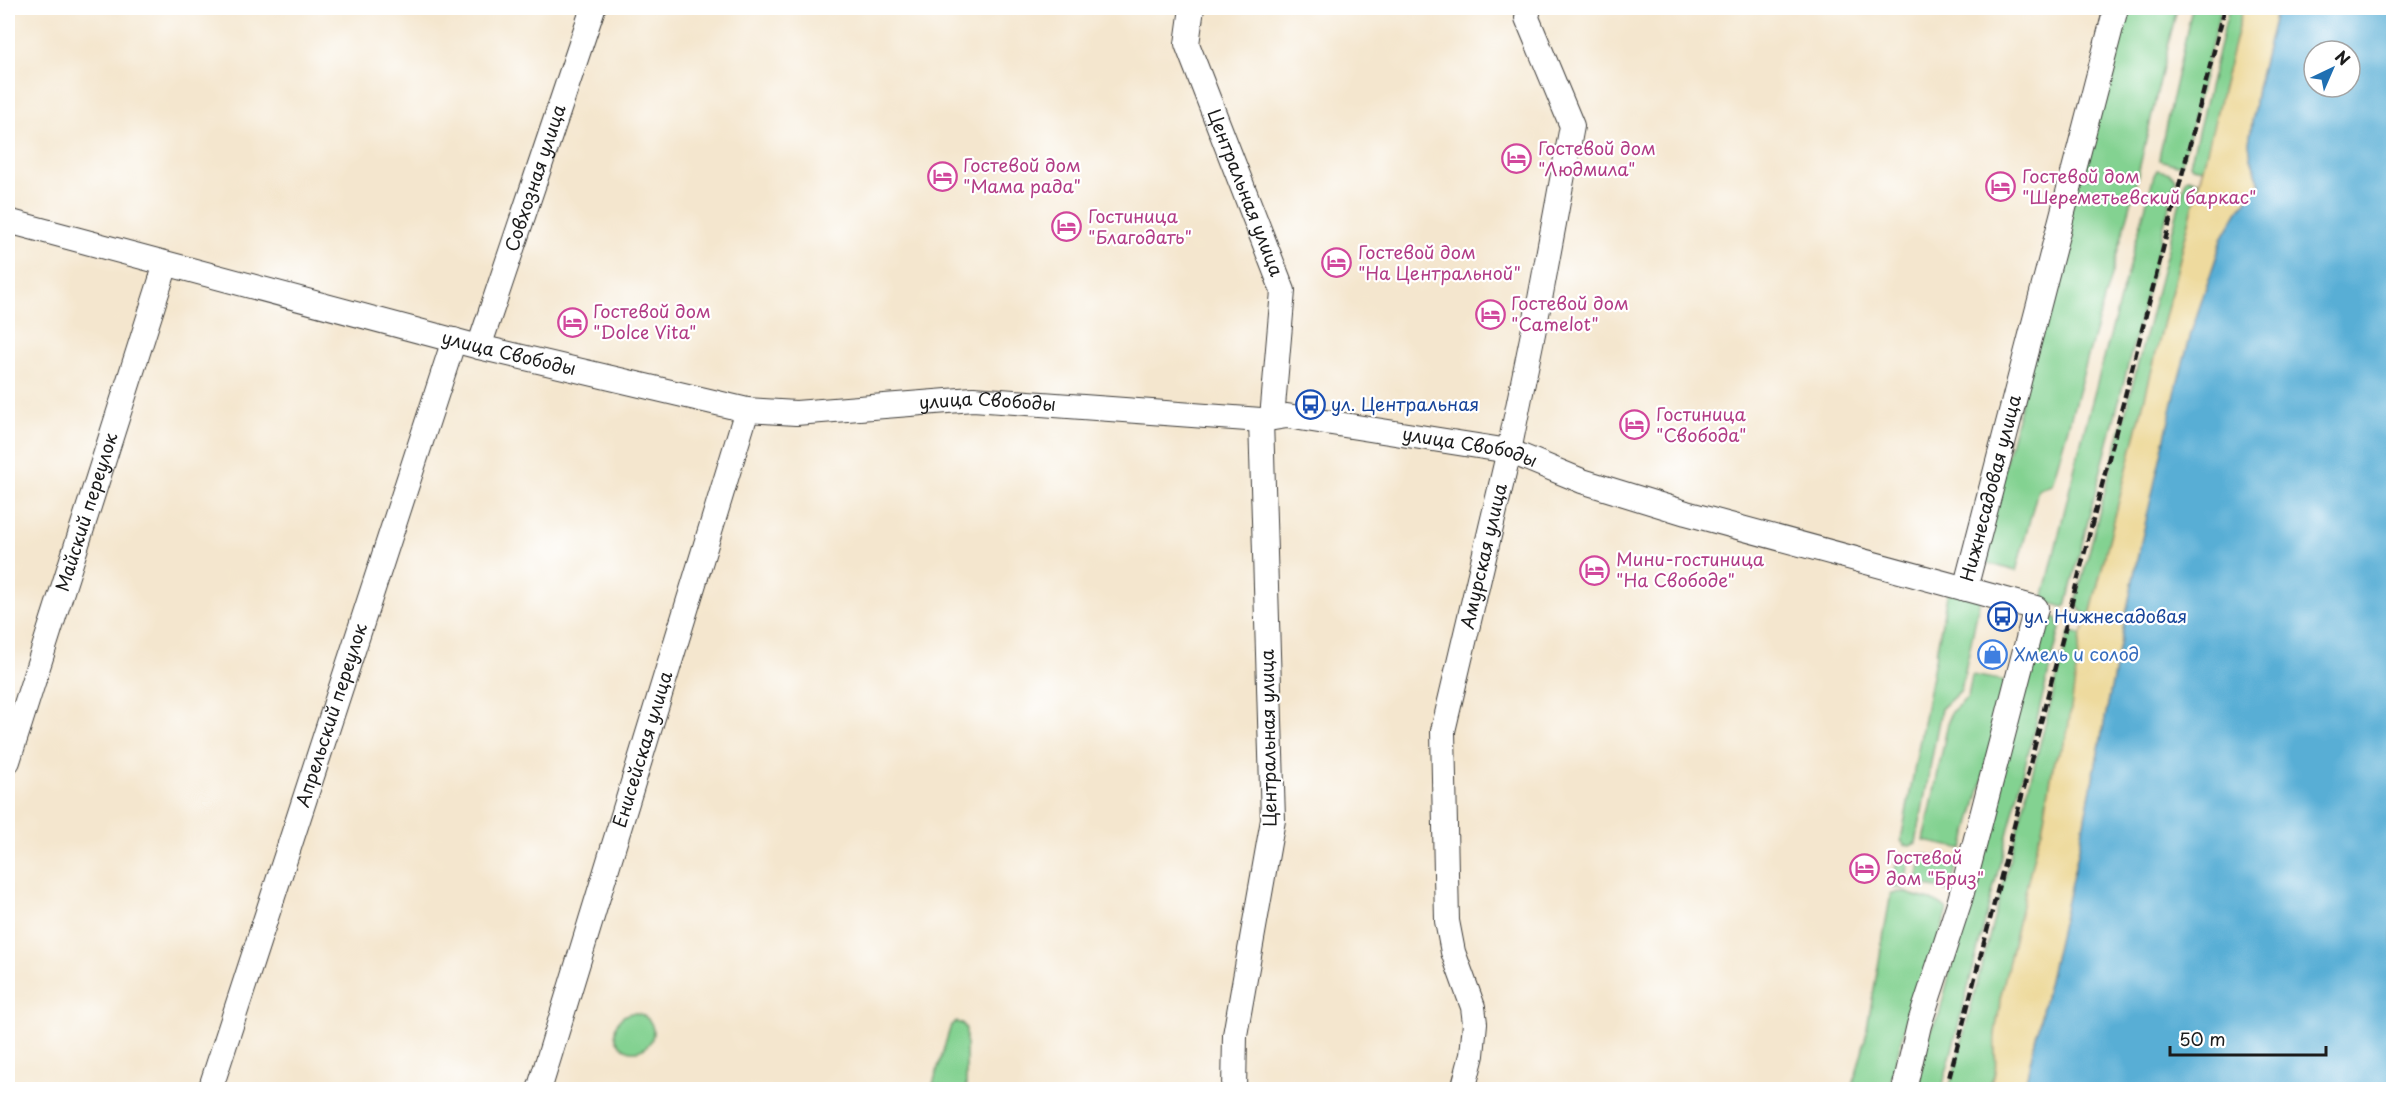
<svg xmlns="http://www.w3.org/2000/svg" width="2401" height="1097" font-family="'Playpen Sans',sans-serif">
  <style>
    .green { fill: #83d291; stroke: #507756; stroke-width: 1.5 }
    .sand { fill: #eeda9e; stroke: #857b5d; stroke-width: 1.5 }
    .water { fill: #59aed5; stroke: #3a6578; stroke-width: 1.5; fill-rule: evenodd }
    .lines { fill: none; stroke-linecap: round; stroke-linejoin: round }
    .minor-casing { stroke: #3c3a37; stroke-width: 26 }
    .minor { stroke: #fff; stroke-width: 24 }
    .rail { stroke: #1c1c1c; stroke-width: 4.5; stroke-dasharray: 9 4.5; stroke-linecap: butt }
    .labels { text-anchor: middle; stroke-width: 4.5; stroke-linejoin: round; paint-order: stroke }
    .hotel-label { font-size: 18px; fill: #b23c85; stroke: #fff; text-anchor: start }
    .street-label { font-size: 18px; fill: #1c1c1c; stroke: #fff }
    .transit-label { font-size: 18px; fill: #164399; stroke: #fff; text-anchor: start }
    .shop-label { font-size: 18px; fill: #366cbe; stroke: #fff; text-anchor: start }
  </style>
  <rect width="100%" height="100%" fill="#fff"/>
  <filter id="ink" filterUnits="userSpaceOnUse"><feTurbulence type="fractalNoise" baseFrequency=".0167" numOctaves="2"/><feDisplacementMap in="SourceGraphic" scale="12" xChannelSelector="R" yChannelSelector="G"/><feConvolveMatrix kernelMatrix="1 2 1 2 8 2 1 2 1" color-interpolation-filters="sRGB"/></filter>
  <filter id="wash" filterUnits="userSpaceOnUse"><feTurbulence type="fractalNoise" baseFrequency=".008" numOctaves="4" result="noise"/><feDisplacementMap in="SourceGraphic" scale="24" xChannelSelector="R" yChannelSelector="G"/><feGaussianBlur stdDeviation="1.35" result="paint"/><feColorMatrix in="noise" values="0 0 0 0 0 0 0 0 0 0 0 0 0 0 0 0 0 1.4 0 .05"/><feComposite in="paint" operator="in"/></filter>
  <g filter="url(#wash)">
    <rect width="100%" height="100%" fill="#f4e6ce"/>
    <!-- green -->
    <g class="green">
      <path d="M2123,8H2177L2130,208L2052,484L2038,489L2016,571L1980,561Z"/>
      <path d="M2192,8H2221L2183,159L2182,163L2177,165L2159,160L2160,152Z"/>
      <path d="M2229,8H2243L2203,169L2192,167L2190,164Z"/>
      <path d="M2157,170L2170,173L2176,179L2066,606L2063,607L2046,602L2044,596L2081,442L2154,175Z"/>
      <path d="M2189,178L2199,182L2090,616L2080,610L2076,602L2186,179Z"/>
      <path d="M1948,590L1980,599L1961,690L1941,709L1916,843L1910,846L1904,845L1901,840Z"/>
      <path d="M2043,615L2057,618L2060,629L1942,1089L1916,1090L1931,1028L1939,1015L2038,624Z"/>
      <path d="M2069,633H2077L2081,636V644L2068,730L2063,747L2054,761L2042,830L2038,838L2000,999C2000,1011 1996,1023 1995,1036C1993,1057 2002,1070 1986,1089L1949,1090Z"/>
      <path d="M1972,675L2011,682L1963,849L1924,841L1950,713L1968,697Z"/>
      <path d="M1898,854L1910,856L1904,889L1892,887Z"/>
      <path d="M1923,854L1957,862L1951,891L1916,884Z"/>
      <path d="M1904,892C1919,899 1936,898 1947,910L1932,963L1914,990L1889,1089L1852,1090L1865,1040L1891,893Z"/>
      <circle cx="634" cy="1032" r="19"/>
      <path d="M956,1022L963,1024L966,1029V1089H951L933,1084L951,1025Z"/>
    </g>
    <!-- sand -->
    <path class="sand" d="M2243,8H2277L2257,89L2249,143L2251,158L2260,184L2238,211L2223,237L2192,330L2137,560L2077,858L2024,1089L1986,1090C2002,1070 1993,1057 1995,1036C1996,1023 2000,1012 2000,999L2038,838L2042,830L2054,761L2063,747L2068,730L2081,636L2090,616Z"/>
    <!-- water -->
    <path class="water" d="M2277,8H2393V1089H2024L2077,858L2137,560L2177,385L2192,330L2223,237L2238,211L2260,184L2251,158L2249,143L2257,89ZM2314,51H2350V87H2314Z"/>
  </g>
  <g filter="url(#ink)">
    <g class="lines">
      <defs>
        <g id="minor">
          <path id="s1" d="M1192,8L1187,44L1283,291L1272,418"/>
          <path id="s2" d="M8,221L479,347L747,410L796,413L973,399L1261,420L1287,416L1509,451L1582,481L1686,513L2036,608L1960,900L1919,1025L1904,1090"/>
          <path id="s3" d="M479,347L593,8"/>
          <path id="s4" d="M1965,589L2116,8"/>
          <path id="s5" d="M8,761L166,264"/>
          <path id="s6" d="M210,1090L454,340"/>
          <path id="s7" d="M539,1090L747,410"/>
          <path d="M1234,1090L1235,1035L1273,820L1261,420"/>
          <path id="s8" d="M1463,1090L1472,1055L1475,1023L1473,1007L1453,952L1447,921L1443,731L1509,451L1540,299L1572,126L1527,18L1529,8"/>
        </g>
      </defs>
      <!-- minor casing -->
      <use href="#minor" class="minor-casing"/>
      <!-- minor -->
      <use href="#minor" class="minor"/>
      <!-- rail -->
      <path class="rail" d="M1946,1090L2225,8"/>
    </g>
  </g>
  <!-- icons -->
  <defs>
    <symbol id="hotel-ring" viewBox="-11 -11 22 22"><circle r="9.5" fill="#fff" stroke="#d1479c" stroke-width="1.5"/><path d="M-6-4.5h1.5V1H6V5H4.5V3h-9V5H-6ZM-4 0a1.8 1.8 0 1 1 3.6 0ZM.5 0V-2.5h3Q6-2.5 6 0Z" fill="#d1479c"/></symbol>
    <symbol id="bus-ring" viewBox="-11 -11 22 22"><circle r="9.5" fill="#fff" stroke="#1a4fb4" stroke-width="1.5"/><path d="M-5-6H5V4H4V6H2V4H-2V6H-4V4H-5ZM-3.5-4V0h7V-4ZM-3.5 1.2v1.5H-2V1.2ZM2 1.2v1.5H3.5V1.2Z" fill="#1a4fb4"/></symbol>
    <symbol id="shop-ring" viewBox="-11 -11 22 22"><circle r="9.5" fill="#fff" stroke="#3f7fe0" stroke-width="1.5"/><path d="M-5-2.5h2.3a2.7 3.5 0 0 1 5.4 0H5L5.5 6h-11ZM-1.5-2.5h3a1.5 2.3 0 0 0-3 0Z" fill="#3f7fe0"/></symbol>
  </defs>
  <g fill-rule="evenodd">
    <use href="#hotel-ring" x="1500" y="142" width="33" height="33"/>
    <use href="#hotel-ring" x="926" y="160" width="33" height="33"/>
    <use href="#hotel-ring" x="1984" y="170" width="33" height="33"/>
    <use href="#hotel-ring" x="1050" y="210" width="33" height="33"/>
    <use href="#hotel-ring" x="1320" y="246" width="33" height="33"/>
    <use href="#hotel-ring" x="1474" y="298" width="33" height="33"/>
    <use href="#hotel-ring" x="556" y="306" width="33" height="33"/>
    <use href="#bus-ring" x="1294" y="388" width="33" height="33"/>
    <use href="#hotel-ring" x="1618" y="408" width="33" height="33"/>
    <use href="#hotel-ring" x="1578" y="554" width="33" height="33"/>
    <use href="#bus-ring" x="1986" y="600" width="33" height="33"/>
    <use href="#shop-ring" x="1976" y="638" width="33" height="33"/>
    <use href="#hotel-ring" x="1848" y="852" width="33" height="33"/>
  </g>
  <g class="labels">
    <!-- hotel labels -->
    <g class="hotel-label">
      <text x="1538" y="155">Гостевой дом<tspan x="1538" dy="21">"Людмила"</tspan></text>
      <text x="963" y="172">Гостевой дом<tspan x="963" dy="21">"Мама рада"</tspan></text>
      <text x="2022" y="183">Гостевой дом<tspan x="2022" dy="21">"Шереметьевский баркас"</tspan></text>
      <text x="1088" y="223">Гостиница<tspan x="1088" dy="21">"Благодать"</tspan></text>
      <text x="1358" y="259">Гостевой дом<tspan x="1358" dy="21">"На Центральной"</tspan></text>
      <text x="1511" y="310">Гостевой дом<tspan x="1511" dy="21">"Camelot"</tspan></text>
      <text x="593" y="318">Гостевой дом<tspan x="593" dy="21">"Dolce Vita"</tspan></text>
      <text x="1656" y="421">Гостиница<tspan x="1656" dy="21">"Свобода"</tspan></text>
      <text x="1616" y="566">Мини-гостиница<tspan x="1616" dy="21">"На Свободе"</tspan></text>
      <text x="1886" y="864">Гостевой<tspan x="1886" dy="21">дом "Бриз"</tspan></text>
    </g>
    <!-- street labels -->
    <g class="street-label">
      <text dy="6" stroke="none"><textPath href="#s3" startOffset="178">Совхозная улица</textPath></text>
      <text dy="6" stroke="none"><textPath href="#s1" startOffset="196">Центральная улица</textPath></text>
      <text dy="6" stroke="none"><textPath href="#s2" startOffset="518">улица Свободы</textPath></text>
      <text dy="6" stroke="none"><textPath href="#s2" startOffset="1004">улица Свободы</textPath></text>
      <text dy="6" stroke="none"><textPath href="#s2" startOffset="1490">улица Свободы</textPath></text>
      <text dy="6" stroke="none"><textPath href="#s4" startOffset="104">Нижнесадовая улица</textPath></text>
      <text dy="6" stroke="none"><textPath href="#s5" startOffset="261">Майский переулок</textPath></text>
      <text dy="6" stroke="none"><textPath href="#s8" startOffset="544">Амурская улица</textPath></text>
      <text dy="6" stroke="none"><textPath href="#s6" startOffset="394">Апрельский переулок</textPath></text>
      <text transform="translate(1269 738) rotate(-91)" y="6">Центральная улица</text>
      <text dy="6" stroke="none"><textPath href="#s7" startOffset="356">Енисейская улица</textPath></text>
    </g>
    <!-- transit labels -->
    <g class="transit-label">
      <text x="1331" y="411">ул. Центральная</text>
      <text x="2024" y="623">ул. Нижнесадовая</text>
    </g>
    <!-- shop labels -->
    <g class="shop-label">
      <text x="2014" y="661">Хмель и солод</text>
    </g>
  </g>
  <!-- margin -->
  <rect width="2401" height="1097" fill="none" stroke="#fff" stroke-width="30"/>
  <!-- north arrow -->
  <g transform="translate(2332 69) rotate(44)"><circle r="28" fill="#ffffff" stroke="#a4a4a4" stroke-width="1.5"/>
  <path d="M0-4.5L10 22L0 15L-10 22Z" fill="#1f6fb2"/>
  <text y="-9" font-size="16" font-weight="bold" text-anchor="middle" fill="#1c1c1c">N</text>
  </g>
  <!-- scale -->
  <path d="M2170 1046v9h156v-9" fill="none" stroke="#1c1c1c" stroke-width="3"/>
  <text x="2179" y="1046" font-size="18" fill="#1c1c1c" stroke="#ffffff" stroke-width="4.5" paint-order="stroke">50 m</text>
</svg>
